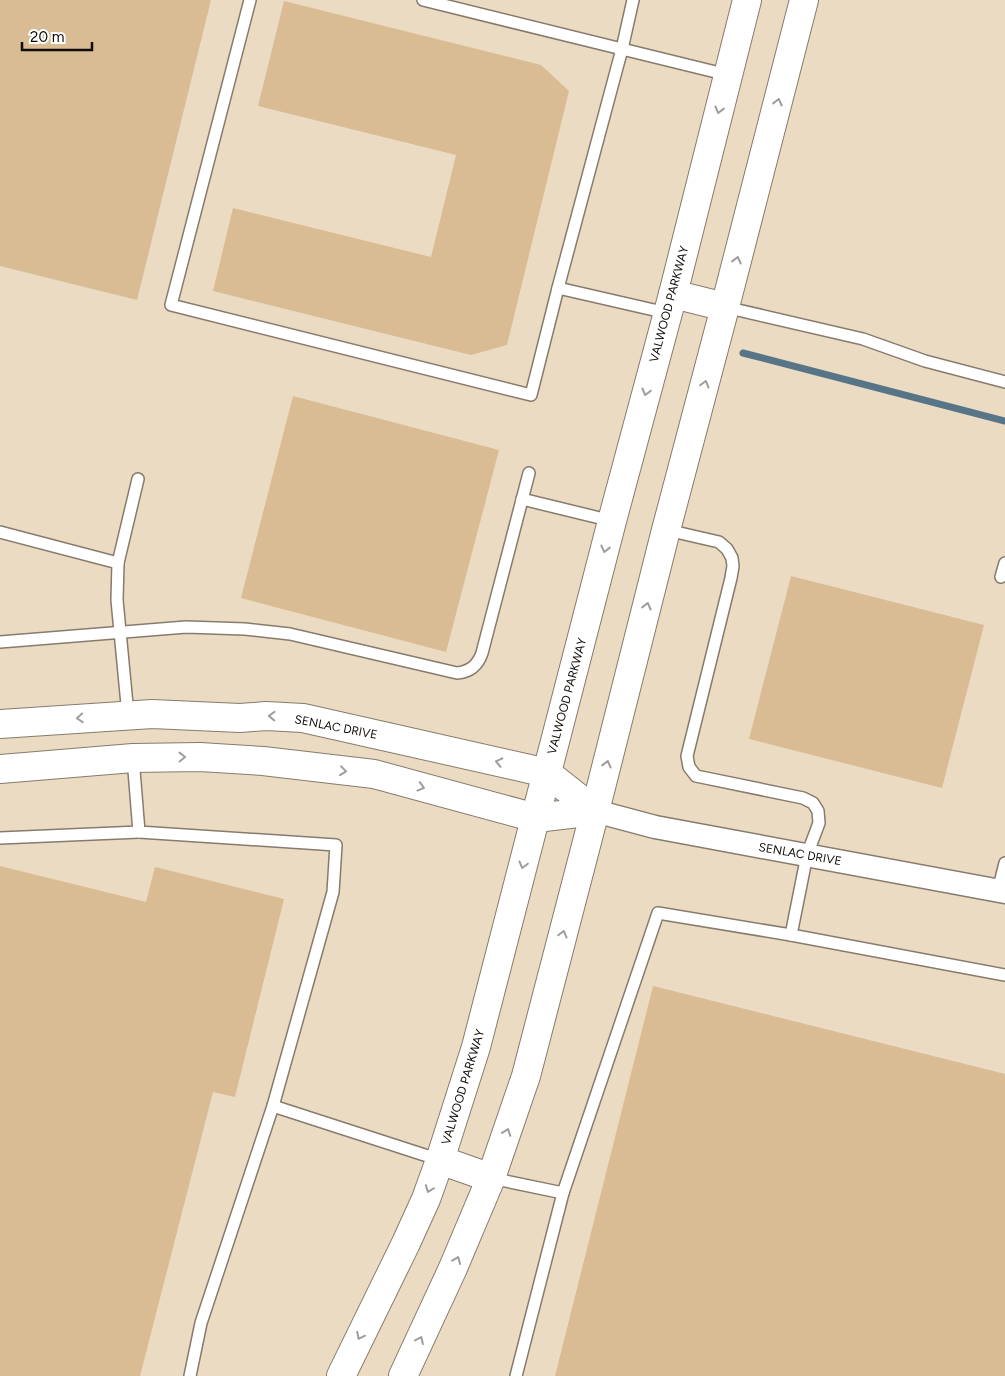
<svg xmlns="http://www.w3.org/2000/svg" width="1005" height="1376" font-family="Figtree,sans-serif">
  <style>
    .built { fill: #ebdbc3 }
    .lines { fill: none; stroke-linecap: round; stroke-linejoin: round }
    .stream { stroke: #587588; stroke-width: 7 }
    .building { fill: #d9bc93 }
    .lane-casing { stroke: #867b6c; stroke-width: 14 }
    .street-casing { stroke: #867b6c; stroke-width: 25 }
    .secondary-casing { stroke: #867b6c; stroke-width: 30 }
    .lane { stroke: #fff; stroke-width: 11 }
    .street { stroke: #fff; stroke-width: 22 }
    .secondary { stroke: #fff; stroke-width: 28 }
    .oneway { stroke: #9f9d9b }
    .labels { text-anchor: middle; stroke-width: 4.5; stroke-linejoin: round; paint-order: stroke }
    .street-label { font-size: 12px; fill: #0f0b06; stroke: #fff }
  </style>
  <rect width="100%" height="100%" fill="#f2e7d5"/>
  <!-- built -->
  <rect class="built" x="0" y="0" width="1005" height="1376"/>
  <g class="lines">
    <!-- stream -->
    <path class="stream" d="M743,353L1005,421"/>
  </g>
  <!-- building -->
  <g class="building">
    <path d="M0,0H211L137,300L0,266Z"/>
    <path d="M284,1L541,65L569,91L507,345L471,355L213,291L233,208L431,257L456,155L258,106Z"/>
    <path d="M293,396L499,450L446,652L241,598Z"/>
    <path d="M791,576L984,625L942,788L749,739Z"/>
    <path d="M0,866L146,902L155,867L284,899L235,1097L213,1092L140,1376H0Z"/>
    <path d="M653,986L1005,1074V1376H555Z"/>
  </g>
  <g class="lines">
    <defs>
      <g id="lane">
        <path d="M250,0L171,305L531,395L558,288L667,313"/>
        <path d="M423,0L622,49L633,0"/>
        <path d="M558,288L622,49L728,75"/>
        <path d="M725,307L863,339L925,361L1005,382"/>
        <path d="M522,499L612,521"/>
        <path d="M667,530L719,542L727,549L732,558L733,566L731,578L687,756L689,767L696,776L803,798L813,803L818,811L819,823L807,855L791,935L1005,975"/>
        <path d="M0,532L118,563L117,600L128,715"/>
        <path d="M118,563L138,479"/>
        <path d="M1001,577L1005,563"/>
        <path d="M0,642L186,627L245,629L290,634L457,673C470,672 478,665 482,653L529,473"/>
        <path d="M133,758L139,832L336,845L333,892L273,1106L201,1323L190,1376"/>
        <path d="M0,838L139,832"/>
        <path d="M998,891L1005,863"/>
        <path d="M273,1106L440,1160"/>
        <path d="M491,1178L563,1193L658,913L791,935"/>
        <path d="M516,1376L563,1193"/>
      </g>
      <path id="street" d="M595,811L655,827L1005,892"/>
      <g id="secondary">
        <path d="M673,294L725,307"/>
        <path d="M0,724L152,714L240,718L266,716L303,718L547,773L595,811"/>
        <path d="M0,769L133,758L200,757L263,761L374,774L536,818L595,811"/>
        <path d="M440,1160L491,1178"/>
        <path d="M341,1376L406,1243L426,1199L440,1160L476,1047L612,521L673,294L747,0"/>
        <path d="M403,1376L453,1268L491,1178L526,1076L595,811L666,530L725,307L804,0"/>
      </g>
    </defs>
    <!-- lane casing -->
    <use href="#lane" class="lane-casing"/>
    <!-- street casing -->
    <use href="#street" class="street-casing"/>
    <!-- secondary casing -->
    <use href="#secondary" class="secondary-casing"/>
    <!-- lane -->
    <use href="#lane" class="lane"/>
    <!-- street -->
    <use href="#street" class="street"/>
    <!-- secondary -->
    <use href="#secondary" class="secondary"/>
  </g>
  <!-- one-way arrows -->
  <defs><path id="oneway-chevron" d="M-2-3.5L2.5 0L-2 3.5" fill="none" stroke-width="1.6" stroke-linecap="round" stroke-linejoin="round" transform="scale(1.25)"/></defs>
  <g class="oneway">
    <use href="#oneway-chevron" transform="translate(778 102) rotate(-76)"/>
    <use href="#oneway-chevron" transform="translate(719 110) rotate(104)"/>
    <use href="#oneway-chevron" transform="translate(737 260) rotate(-76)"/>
    <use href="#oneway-chevron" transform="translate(705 384) rotate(-75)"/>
    <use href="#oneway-chevron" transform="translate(646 392) rotate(105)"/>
    <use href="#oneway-chevron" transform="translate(605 549) rotate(104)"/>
    <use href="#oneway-chevron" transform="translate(647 606) rotate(-76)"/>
    <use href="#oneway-chevron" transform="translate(272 716) rotate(-178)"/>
    <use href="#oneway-chevron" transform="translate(80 718) rotate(176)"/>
    <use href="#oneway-chevron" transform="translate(182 757) rotate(-1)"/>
    <use href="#oneway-chevron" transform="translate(499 762) rotate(-167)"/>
    <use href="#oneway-chevron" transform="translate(607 764) rotate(-76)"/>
    <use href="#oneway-chevron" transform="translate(343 771) rotate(7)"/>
    <use href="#oneway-chevron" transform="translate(421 787) rotate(15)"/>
    <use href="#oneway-chevron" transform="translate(523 865) rotate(105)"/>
    <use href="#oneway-chevron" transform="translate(563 934) rotate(-75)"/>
    <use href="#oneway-chevron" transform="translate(507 1132) rotate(-70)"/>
    <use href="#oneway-chevron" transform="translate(429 1189) rotate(111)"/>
    <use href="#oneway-chevron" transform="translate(457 1260) rotate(-67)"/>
    <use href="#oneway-chevron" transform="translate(360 1336) rotate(116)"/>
    <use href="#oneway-chevron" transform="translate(420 1340) rotate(-65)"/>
  </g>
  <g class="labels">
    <!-- street labels -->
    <g class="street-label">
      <text transform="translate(669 304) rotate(-75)" y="4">VALWOOD PARKWAY</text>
      <text transform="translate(567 696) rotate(-75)" y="4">VALWOOD PARKWAY</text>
      <text transform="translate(336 727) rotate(11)" y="4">SENLAC DRIVE</text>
      <text transform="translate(800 854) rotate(10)" y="4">SENLAC DRIVE</text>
      <text transform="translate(463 1087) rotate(-73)" y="4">VALWOOD PARKWAY</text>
    </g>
  </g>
  <!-- scale -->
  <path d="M22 42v8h70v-8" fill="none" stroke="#0f0b06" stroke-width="2.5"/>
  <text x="30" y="42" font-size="15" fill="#0f0b06" stroke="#ffffff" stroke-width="4" paint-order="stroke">20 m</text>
</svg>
